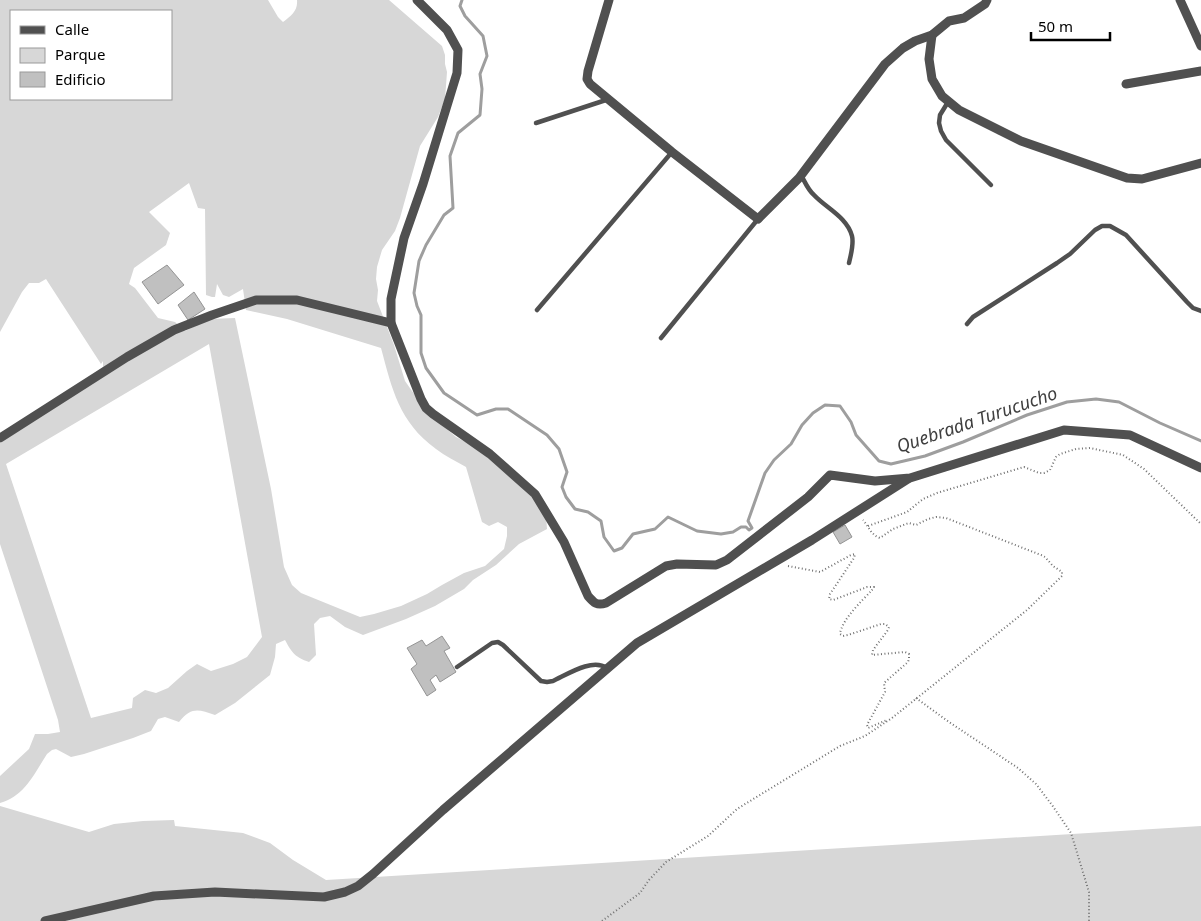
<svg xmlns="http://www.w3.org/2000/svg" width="1201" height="921" font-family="'Noto Sans',sans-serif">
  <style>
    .green { fill: #d7d7d7; fill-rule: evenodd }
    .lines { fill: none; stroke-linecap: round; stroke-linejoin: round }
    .stream { stroke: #9e9e9e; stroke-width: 3 }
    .building { fill: #c0c0c0; stroke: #949494 }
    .path { stroke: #727272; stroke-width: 2; stroke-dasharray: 1 2.5; stroke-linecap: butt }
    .lane { stroke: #505050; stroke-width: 4.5 }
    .street { stroke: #505050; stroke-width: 9 }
    .labels { text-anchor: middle; stroke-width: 5; stroke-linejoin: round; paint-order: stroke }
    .water-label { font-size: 18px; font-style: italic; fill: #3f3f3f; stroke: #fff }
  </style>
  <rect width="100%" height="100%" fill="#fff"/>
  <!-- green -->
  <g class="green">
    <path d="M0,0H268L278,17L283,22C291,16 298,11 297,0H389L442,46L445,55V64L447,72L445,99L438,117L420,146L400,218L395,231L382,250L377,267L376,279L378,290L377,301L394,345L405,381L412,391L435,419L456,437L489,454L535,498L546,515L547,529L519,544L496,565L473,580L464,589L435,606L406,619L363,635L345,627L330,616L320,618L314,624L316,655L309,662C295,657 292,653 285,640L276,644L275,657L270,675L235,703L215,715C199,710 192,706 179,722L165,717L158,719L151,731L133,738L84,754L71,757L56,749L52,750L47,754C34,774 25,796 0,803V776L29,749L35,734H48L60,732L58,720L0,544V443L103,367V361L101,364L46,279L39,283H29L22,292L0,332ZM11,11H171V99H11ZM189,183L198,208L205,209L206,295L212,297H215L217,284L223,295L229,297L243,289L246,310L287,319L381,348C392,389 399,422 436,449C445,456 456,461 466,467L482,522L489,526L498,522L507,527V536L504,549L485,566L464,573L442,585L427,594L401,606L374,614L360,617L301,593L292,585L284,567L271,489L235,318L209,319L185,331L175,322L158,318L135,288L129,284L134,268L166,245L170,233L149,212ZM209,344L262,637L247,657L233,664L211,671L197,664L187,671L168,688L156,693L145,690L133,698L132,708L91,718L6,464Z"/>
    <path d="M0,806L89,832L114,824L143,821L174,820L175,826L243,833L270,843L293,860L326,880L1201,826V921H0Z"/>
  </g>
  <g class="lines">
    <!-- stream -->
    <path class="stream" d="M462,0L460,6L465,16L483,36L487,56L480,74L482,89L480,115L458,133L450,156L453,208L444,215L426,245L419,261L414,293L417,306L421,315V353L426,368L444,393L477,415L496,409H508L547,435L559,449L567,472L562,487L566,497L575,509L588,512L601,521L604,537L614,551L622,548L633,534L655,529L668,517L697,531L721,534L733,532L741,527H746L749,530L752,528L748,521L765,473L774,460L791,444L802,425L813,413L825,405L840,406L851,422L856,435L879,461L891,464L925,456L963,442L1027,415L1067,402L1096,399L1119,402L1160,423L1201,441"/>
  </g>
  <!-- building -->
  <g class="building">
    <path d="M167,265L184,285L158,304L142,282Z"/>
    <path d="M194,292L205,309L188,320L178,305Z"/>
    <path d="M845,525L852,537L840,544L833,532Z"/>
    <path d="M442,636L450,648L444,651L456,672L440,682L436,675L430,680L436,690L427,696L411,669L417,664L407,648L422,640L426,646Z"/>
  </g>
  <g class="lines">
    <!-- path -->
    <g class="path">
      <path d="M868,526L907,512L923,499L937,493L1024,467L1039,473H1044L1050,470L1056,457L1060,454L1076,449L1090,448L1123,455L1144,469L1201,524"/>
      <path d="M788,566L820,572L851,555L855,554L854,558L830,594L829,599L833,600L867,587H874L872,590C862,601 842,619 840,634L843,636L848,635L881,624H885L889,627L888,630L873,650L872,655L905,652L909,654V659L908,662L884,683L885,692L867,725L868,728L887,720"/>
      <path d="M916,698L949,722L1018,768L1036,784L1052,805L1071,833L1089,892V921"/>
      <path d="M602,921L640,893L649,880L666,862L708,836L737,809L840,746L865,736L892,718L1027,610L1062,576V572L1053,566L1045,557L1041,555L946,518L936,517L928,519L916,525L909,523L906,524L893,529L880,538C871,535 869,527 863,520"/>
    </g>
    <!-- lane -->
    <g class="lane">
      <path d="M948,102L940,115L939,123L941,131L946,140L991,185"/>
      <path d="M536,123L609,99"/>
      <path d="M801,175C805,182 808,190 814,195C826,208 847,217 852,236C854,244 851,254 849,263"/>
      <path d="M537,310L672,152"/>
      <path d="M967,324L973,317L1057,263L1070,254L1095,230L1102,226H1110L1126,235L1187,302L1193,308L1201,311"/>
      <path d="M661,338L758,219"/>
      <path d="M457,667L492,643L498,642L503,645L541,681L547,682L553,681C568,674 592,658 607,668"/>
    </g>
    <!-- street -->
    <g class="street">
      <path d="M417,0L447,30L458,50L457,73L423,184L404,238L391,299V323L421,399L426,408L433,414L490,454L535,494L564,542L588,596C594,603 597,606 606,603L666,566L677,564L716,565L727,560L808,497L830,475L875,481L910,478L1064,430L1130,435L1201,468"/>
      <path d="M609,0L588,71L587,79L590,84L672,152L758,219L799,178L885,64L903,48L915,41L932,35L949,21L964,18L985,4L987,0"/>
      <path d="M1180,0L1201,46"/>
      <path d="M932,35L929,59L932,79L942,96L959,110L1021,141L1127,178L1142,179L1201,163"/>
      <path d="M1126,84L1201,71"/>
      <path d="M0,438L127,357L174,330L212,315L256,300H297L391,323"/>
      <path d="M45,921L154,896L215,892L324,897L345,892L358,886L373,874L443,810L637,643L812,540L908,479"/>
    </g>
  </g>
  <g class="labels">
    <!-- water labels -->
    <g class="water-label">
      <text transform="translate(977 420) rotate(-19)" y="6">Quebrada Turucucho</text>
    </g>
  </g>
  <!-- legend -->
  <rect x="10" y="10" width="162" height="90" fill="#ffffff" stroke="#999999"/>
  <rect x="20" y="26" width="25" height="8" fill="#505050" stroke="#999999"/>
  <text x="55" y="35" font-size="15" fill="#000000">Calle</text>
  <rect x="20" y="48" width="25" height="15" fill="#d7d7d7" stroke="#999999"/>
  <text x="55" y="60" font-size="15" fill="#000000">Parque</text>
  <rect x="20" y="72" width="25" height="15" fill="#c0c0c0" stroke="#999999"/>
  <text x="55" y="85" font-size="15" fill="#000000">Edificio</text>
  <!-- scale -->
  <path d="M1031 32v8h79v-8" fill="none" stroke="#000000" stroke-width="2.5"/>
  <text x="1038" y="32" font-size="15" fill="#000000" stroke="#ffffff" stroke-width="4" paint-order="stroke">50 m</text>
</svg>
